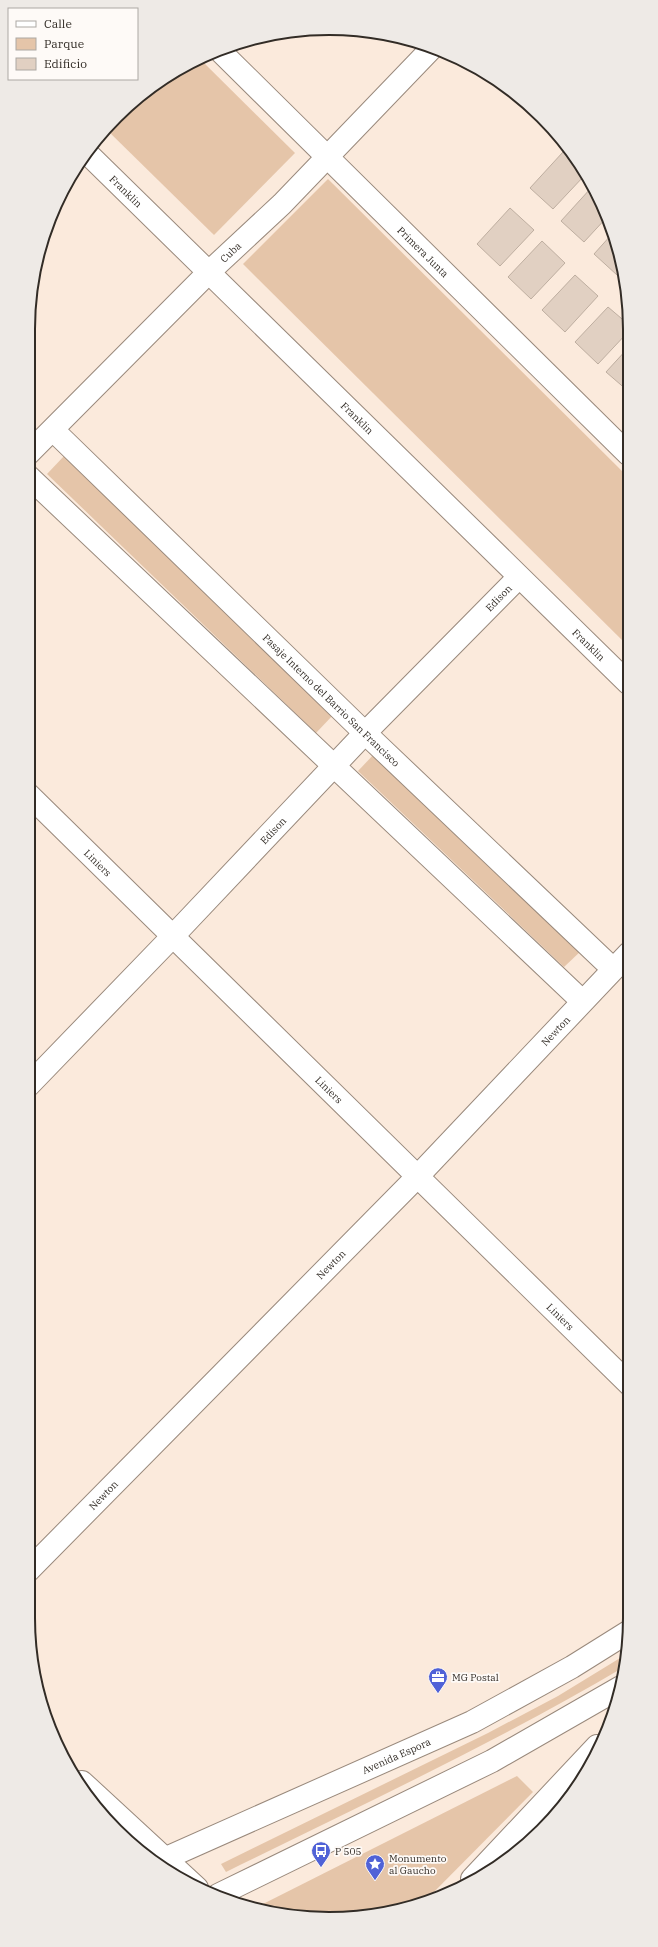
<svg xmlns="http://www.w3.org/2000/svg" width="658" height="1947" font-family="'IBM Plex Serif',serif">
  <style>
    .green { fill: #e5c5a9 }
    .building { fill: #e1d0c2; stroke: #beaea0 }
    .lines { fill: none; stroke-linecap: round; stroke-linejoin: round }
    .minor-casing { stroke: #99897c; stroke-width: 24 }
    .tertiary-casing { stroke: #99897c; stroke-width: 24 }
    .secondary-casing { stroke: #99897c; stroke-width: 24 }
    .minor { stroke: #fff; stroke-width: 22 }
    .tertiary { stroke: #fff; stroke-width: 22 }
    .secondary { stroke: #fff; stroke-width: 22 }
    .labels { text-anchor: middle; stroke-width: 3.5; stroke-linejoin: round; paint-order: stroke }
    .street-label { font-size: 10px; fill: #322c26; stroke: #fefaf7 }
    .poi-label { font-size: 10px; fill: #322c26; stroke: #fefaf7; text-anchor: start }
    .rim { fill: none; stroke: #322c26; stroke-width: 2 }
  </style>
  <rect width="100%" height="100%" fill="#fbeadc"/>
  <!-- green -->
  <g class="green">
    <path d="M200,59L295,153L214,235L106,129C134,99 163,76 200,59Z"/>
    <path d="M328,179L628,477V646L243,264Z"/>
    <path d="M65,455L334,714L316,733L47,474Z"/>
    <path d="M376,752L582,950L564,967L358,771Z"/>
    <path d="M625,1655L624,1667C495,1743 360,1806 226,1872L221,1864L488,1733L558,1696Z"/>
    <path d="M517,1776L533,1792L426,1900L407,1909L348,1918L290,1916L257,1907Z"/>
  </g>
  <!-- building -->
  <g class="building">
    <path d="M563,152L576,163L584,176L553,209L530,188Z"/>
    <path d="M591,188L608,216L584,242L561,221Z"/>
    <path d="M510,208L534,230L500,266L477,244Z"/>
    <path d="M612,234L622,270L617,275L594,254Z"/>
    <path d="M542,241L565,263L531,299L508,277Z"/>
    <path d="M575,275L598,296L565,332L542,310Z"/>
    <path d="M608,307L628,324V332L598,364L575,342Z"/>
    <path d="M628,348V391L606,372Z"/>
  </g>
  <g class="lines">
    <defs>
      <g id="minor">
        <path id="s1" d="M53,430L365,733L613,969"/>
        <path id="s2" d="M28,454L209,272L282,204L431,49"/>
        <path d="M28,476L582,1001"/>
        <path id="s3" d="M28,794L630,1385"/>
        <path id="s4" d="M28,1086L173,936L365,733L519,577"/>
        <path id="s5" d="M28,1571L417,1177L629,953"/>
        <path d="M82,1782L197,1888"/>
        <path d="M472,1879L597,1746"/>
      </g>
      <g id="tertiary">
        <path id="s6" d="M219,50L628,454"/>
        <path id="s7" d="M86,152L628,683"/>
      </g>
      <g id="secondary">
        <path id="s8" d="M155,1863L472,1722L572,1667L628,1632"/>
        <path d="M218,1895L492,1761L621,1687"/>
      </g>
    </defs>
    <!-- minor casing -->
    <use href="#minor" class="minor-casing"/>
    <!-- tertiary casing -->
    <use href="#tertiary" class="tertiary-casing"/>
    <!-- secondary casing -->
    <use href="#secondary" class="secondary-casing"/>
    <!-- minor -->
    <use href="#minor" class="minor"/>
    <!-- tertiary -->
    <use href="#tertiary" class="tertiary"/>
    <!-- secondary -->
    <use href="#secondary" class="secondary"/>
  </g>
  <!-- icons -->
  <defs>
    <symbol id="office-pin" viewBox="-11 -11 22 30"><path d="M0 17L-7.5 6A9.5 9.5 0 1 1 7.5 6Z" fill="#5062d7" stroke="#fefaf7"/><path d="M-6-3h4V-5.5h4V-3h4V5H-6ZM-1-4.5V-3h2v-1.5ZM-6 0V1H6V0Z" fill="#fff"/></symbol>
    <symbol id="bus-pin" viewBox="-11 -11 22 30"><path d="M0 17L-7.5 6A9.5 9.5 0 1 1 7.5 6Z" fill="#5062d7" stroke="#fefaf7"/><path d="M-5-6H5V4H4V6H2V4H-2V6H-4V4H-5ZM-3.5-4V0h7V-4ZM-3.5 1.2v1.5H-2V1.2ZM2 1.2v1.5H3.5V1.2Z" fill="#fff"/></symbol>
    <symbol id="sight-pin" viewBox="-11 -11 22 30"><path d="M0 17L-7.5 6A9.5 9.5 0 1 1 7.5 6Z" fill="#5062d7" stroke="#fefaf7"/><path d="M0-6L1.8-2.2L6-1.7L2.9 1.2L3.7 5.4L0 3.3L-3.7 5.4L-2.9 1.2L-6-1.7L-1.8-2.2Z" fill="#fff"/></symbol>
  </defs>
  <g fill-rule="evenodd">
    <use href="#office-pin" x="427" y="1666" width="22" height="30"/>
    <use href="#bus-pin" x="310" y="1840" width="22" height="30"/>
    <use href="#sight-pin" x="364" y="1853" width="22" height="30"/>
  </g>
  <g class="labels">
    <!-- street labels -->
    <g class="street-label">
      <text dy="4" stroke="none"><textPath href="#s7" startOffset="56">Franklin</textPath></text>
      <text dy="4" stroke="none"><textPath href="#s2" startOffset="286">Cuba</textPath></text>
      <text dy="4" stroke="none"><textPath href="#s6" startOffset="287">Primera Junta</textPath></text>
      <text dy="4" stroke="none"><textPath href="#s7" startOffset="380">Franklin</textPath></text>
      <text dy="4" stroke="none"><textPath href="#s4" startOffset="678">Edison</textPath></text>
      <text dy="4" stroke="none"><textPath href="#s7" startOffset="704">Franklin</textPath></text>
      <text dy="4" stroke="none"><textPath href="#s1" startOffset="388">Pasaje Interno del Barrio San Francisco</textPath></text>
      <text dy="4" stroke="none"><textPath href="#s4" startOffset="354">Edison</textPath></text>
      <text dy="4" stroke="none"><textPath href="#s3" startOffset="98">Liniers</textPath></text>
      <text dy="4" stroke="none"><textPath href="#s5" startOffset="755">Newton</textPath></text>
      <text dy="4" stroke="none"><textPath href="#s3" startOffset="422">Liniers</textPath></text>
      <text dy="4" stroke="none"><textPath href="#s5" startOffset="431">Newton</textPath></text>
      <text dy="4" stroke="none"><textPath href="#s3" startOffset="746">Liniers</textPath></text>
      <text dy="4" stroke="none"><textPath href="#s5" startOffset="107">Newton</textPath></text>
      <text dy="4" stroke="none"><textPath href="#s8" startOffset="264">Avenida Espora</textPath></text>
    </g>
    <!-- poi labels -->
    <g class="poi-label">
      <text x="452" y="1681">MG Postal</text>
      <text x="335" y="1855">P 505</text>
      <text x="389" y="1862">Monumento<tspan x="389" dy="12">al Gaucho</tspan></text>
    </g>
  </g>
  <!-- crop -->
  <path d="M0 0H658V1947H0ZM329 35H329A294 294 0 0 1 623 329V1618A294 294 0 0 1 329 1912H329A294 294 0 0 1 35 1618V329A294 294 0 0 1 329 35Z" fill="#eeeae6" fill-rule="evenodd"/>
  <path class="rim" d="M329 35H329A294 294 0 0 1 623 329V1618A294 294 0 0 1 329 1912H329A294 294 0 0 1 35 1618V329A294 294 0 0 1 329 35Z"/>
  <!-- legend -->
  <rect x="8" y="8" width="130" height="72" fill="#fefaf7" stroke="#aca8a3"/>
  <rect x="16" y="21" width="20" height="6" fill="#ffffff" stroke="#aca8a3"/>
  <text x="44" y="28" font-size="12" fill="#322c26">Calle</text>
  <rect x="16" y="38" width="20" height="12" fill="#e5c5a9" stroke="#aca8a3"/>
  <text x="44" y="48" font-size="12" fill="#322c26">Parque</text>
  <rect x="16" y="58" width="20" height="12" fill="#e1d0c2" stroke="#aca8a3"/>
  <text x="44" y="68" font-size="12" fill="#322c26">Edificio</text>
</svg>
